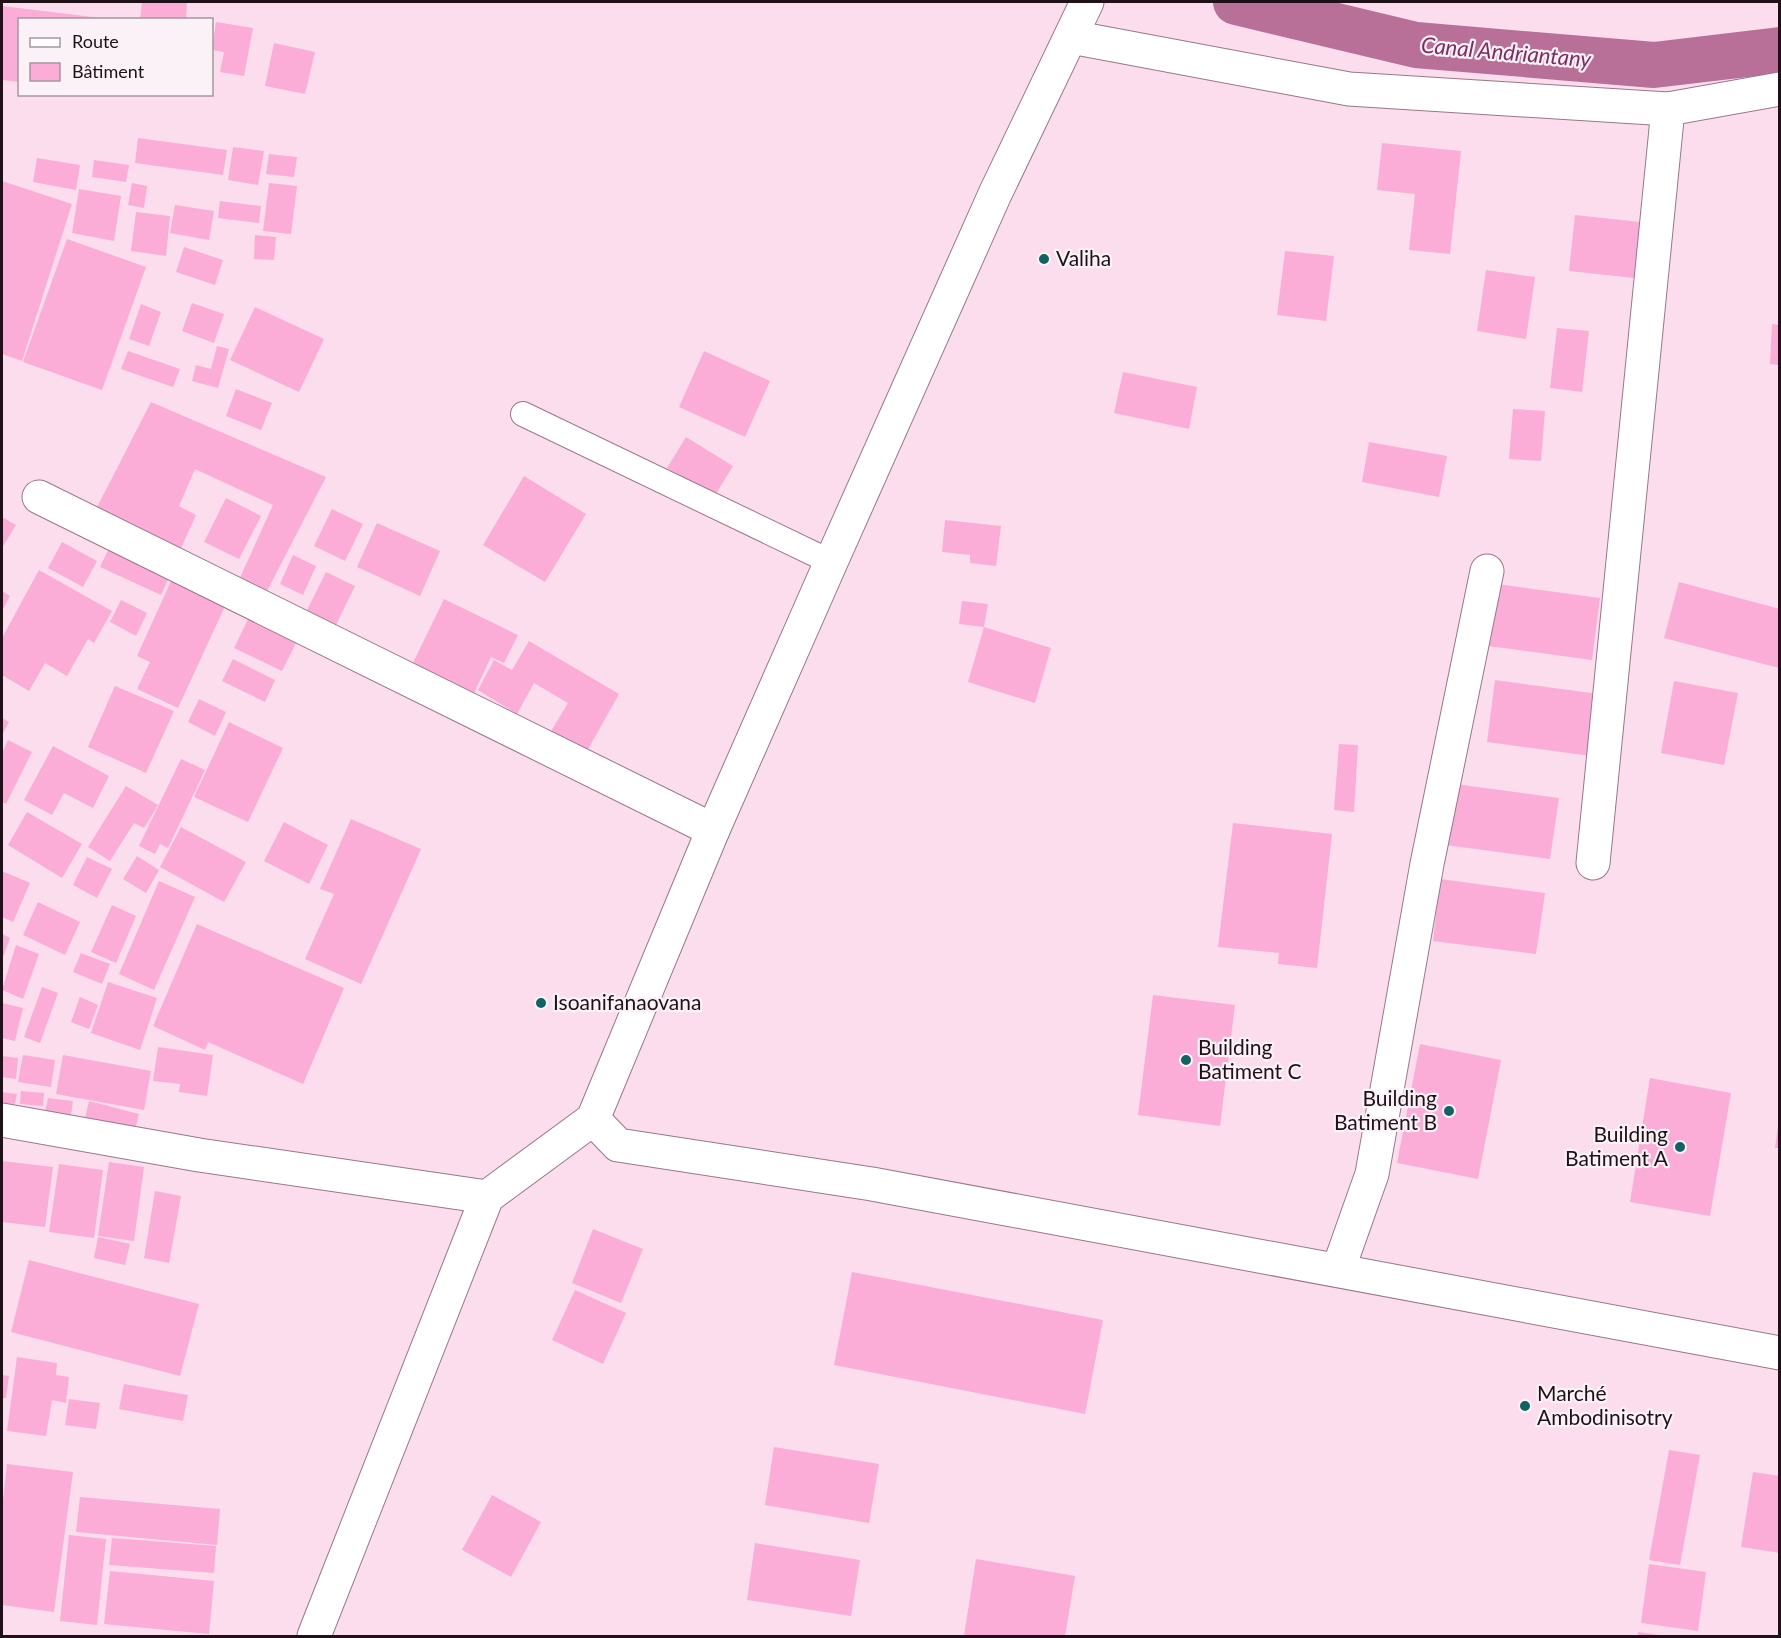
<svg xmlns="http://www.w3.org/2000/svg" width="1781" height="1638" font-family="Lato,sans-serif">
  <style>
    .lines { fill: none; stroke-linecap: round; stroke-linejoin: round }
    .canal { stroke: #b97098; stroke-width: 46 }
    .building { fill: #fbadd7 }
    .lane-casing { stroke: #978; stroke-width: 26 }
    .street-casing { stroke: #978; stroke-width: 35 }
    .secondary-casing { stroke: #978; stroke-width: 35 }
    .lane { stroke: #fff; stroke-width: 24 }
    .street { stroke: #fff; stroke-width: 33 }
    .secondary { stroke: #fff; stroke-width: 33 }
    .poi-dot { fill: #116263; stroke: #faf2f6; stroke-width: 2 }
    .labels { text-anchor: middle; stroke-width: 4.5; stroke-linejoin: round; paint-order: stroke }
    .poi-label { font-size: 21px; fill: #1e1118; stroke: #faf2f6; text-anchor: start }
    .water-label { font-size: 22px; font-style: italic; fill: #822a60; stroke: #faf2f6 }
  </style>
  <rect width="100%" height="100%" fill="#fcdded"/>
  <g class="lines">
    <!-- canal -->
    <path class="canal" d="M1236,2L1416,45L1654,65L1780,50"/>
  </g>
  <!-- building -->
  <g class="building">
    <path d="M142,2H187L186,20H140Z"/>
    <path d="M2,6L101,18V20H20V82L2,80Z"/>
    <path d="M216,22L253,28L244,76L220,72L224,52L212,50Z"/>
    <path d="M274,43L315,52L305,94L265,86Z"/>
    <path d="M138,138L227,150L223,175L135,163Z"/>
    <path d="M1382,143L1461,151L1450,254L1409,250L1415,194L1377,190Z"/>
    <path d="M233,147L264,151L258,185L228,180Z"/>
    <path d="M269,154L297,157L294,177L266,174Z"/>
    <path d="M37,158L80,165L76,190L33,182Z"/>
    <path d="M94,160L129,165L126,182L92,177Z"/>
    <path d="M2,181L72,204L22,361L2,354Z"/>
    <path d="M132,183L147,186L144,208L128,205Z"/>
    <path d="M269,183L297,186L291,234L263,231Z"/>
    <path d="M79,189L121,196L114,241L72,233Z"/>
    <path d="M220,201L261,206L259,223L218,218Z"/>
    <path d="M175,205L214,211L209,240L170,233Z"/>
    <path d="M136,212L170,216L166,256L131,251Z"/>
    <path d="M1575,215L1640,222L1634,278L1569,271Z"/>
    <path d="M255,235L276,237L274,260L254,259Z"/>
    <path d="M67,239L146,267L102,390L23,362Z"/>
    <path d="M184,247L223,260L215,285L176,272Z"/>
    <path d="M1285,251L1334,256L1326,321L1277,315Z"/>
    <path d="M1486,270L1535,277L1526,339L1477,331Z"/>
    <path d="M192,303L224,314L214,343L182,331Z"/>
    <path d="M141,304L161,312L149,346L129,339Z"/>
    <path d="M255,307L324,339L299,392L230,360Z"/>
    <path d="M1772,324L1780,325V365L1770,364Z"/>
    <path d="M1557,328L1589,331L1582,392L1550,388Z"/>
    <path d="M217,346L229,349L218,388L192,381L196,365L211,369Z"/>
    <path d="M128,351L180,369L173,387L121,369Z"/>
    <path d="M704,351L770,381L745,437L679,407Z"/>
    <path d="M1123,372L1197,387L1189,429L1114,413Z"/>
    <path d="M236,389L272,403L261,430L226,416Z"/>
    <path d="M151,402L326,477L265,595L238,582L273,505L195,469L179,506L196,515L178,555L93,515Z"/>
    <path d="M1513,409L1545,411L1541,461L1509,459Z"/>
    <path d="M686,437L733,466L714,497L667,468Z"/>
    <path d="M1369,442L1447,456L1439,497L1362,482Z"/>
    <path d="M524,476L586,514L545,582L483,545Z"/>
    <path d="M226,498L261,516L239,559L204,542Z"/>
    <path d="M332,509L363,524L345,561L314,546Z"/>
    <path d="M2,517L16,525L2,548Z"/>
    <path d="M945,520L1001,526L996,566L970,563V555L942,552Z"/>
    <path d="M377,523L440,551L420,596L357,567Z"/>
    <path d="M62,542L97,561L83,587L48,568Z"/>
    <path d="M112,542L173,569L161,595L100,567Z"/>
    <path d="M293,555L316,566L303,595L280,584Z"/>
    <path d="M39,570L112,611L94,643L88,639L67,676L45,663L29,691L2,675V638Z"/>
    <path d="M326,572L355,586L332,633L303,618Z"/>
    <path d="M172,579L226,604L178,708L137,689L150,662L137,656Z"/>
    <path d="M1679,582L1780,609L1779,668L1664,638Z"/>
    <path d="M1497,584L1600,598L1592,660L1488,646Z"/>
    <path d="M2,591L10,596L2,611Z"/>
    <path d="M444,599L518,635L504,663L491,657L474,693L413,663Z"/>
    <path d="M121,600L147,613L136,636L110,622Z"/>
    <path d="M962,601L988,604L984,627L959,624Z"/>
    <path d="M255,605L303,629L282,671L234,648Z"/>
    <path d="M984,627L1051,648L1035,703L968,682Z"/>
    <path d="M529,641L619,694L586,753L550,733L568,703L534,683L517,714L478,690L494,660L512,670Z"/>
    <path d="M233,659L275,680L265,702L222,681Z"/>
    <path d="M1495,680L1599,694L1591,756L1487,742Z"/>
    <path d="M1674,681L1738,693L1724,765L1661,753Z"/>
    <path d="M115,686L174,711L146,773L88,747Z"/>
    <path d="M199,699L226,712L215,736L188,722Z"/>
    <path d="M2,718L9,722L2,735Z"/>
    <path d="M229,722L283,748L248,822L194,797Z"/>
    <path d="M8,740L32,752L6,804L2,802V753Z"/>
    <path d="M1339,744L1358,745L1354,812L1334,810Z"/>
    <path d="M53,746L109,776L93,808L64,793L52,815L24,800Z"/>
    <path d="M181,759L205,770L168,848L160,844L155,854L139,846Z"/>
    <path d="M1455,784L1559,798L1550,859L1446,845Z"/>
    <path d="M126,786L158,805L144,828L134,823L110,861L88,847Z"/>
    <path d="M27,812L82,844L62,878L8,845Z"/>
    <path d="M351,819L421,849L361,984L305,959L334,894L320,889Z"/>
    <path d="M284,822L328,845L309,884L264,861Z"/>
    <path d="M1233,823L1332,834L1317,968L1278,964L1279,953L1218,947Z"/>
    <path d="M181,827L246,862L224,902L160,867Z"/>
    <path d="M137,856L159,870L146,893L123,879Z"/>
    <path d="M87,857L112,869L97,898L73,885Z"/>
    <path d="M2,871L30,883L13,922L2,917Z"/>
    <path d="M1440,879L1545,893L1536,954L1433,941Z"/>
    <path d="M159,881L195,897L154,990L119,974Z"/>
    <path d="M38,902L80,922L65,955L23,935Z"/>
    <path d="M112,905L136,916L116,963L91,952Z"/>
    <path d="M197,924L344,988L303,1084L208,1042L205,1050L153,1026Z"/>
    <path d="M2,934L10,938L2,960Z"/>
    <path d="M16,945L39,954L23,999L2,990Z"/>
    <path d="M81,953L110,964L102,984L73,972Z"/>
    <path d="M108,982L157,998L140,1050L91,1033Z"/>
    <path d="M42,987L58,993L40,1043L24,1037Z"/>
    <path d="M1153,995L1235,1005L1220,1126L1138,1115Z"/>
    <path d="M80,997L98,1005L89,1029L71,1022Z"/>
    <path d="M2,1003L23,1008L15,1041L2,1038Z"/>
    <path d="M1420,1044L1501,1060L1478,1179L1397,1163Z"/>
    <path d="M158,1047L213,1055L207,1096L179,1092L180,1084L153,1081Z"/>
    <path d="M23,1055L55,1060L51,1087L18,1082Z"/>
    <path d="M63,1055L151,1071L144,1110L56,1094Z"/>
    <path d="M2,1056L18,1058L16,1079L2,1077Z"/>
    <path d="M1650,1078L1731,1093L1710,1216L1630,1202Z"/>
    <path d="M21,1091L44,1093L43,1106L20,1104Z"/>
    <path d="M2,1092L17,1094L15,1104L2,1103Z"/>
    <path d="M48,1098L73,1101L71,1115L45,1112Z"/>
    <path d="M89,1101L139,1114L135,1130L85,1118Z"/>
    <path d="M1778,1126H1780V1148H1775Z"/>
    <path d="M2,1161L53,1167L45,1227L2,1222Z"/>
    <path d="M109,1162L144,1167L134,1241L98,1236Z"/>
    <path d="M59,1164L103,1170L94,1238L49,1232Z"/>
    <path d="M155,1191L181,1196L169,1263L144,1258Z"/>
    <path d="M593,1229L643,1249L621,1303L572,1283Z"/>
    <path d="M98,1237L130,1244L125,1265L94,1258Z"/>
    <path d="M29,1260L199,1304L180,1376L11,1332Z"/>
    <path d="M852,1272L1103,1320L1085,1414L834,1365Z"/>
    <path d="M575,1290L626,1313L603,1364L552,1340Z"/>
    <path d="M17,1357L57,1363L56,1375L69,1377L66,1403L52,1400L46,1436L7,1431Z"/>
    <path d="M2,1375L9,1376L6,1398H2Z"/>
    <path d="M124,1384L188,1395L183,1421L119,1409Z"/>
    <path d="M69,1399L100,1403L96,1429L65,1425Z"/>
    <path d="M774,1447L879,1464L869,1523L765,1505Z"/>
    <path d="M1669,1450L1700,1455L1680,1565L1649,1560Z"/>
    <path d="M7,1464L73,1472L54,1612L2,1605V1509Z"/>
    <path d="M1753,1472L1780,1476V1553L1741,1547Z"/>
    <path d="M492,1495L541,1522L511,1577L462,1550Z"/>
    <path d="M80,1497L220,1509L217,1545L76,1532Z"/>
    <path d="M69,1535L106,1539L97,1625L60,1621Z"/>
    <path d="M112,1538L216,1546L214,1573L109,1565Z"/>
    <path d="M755,1543L860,1560L851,1616L747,1600Z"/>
    <path d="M976,1559L1075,1576L1065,1636H964Z"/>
    <path d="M1649,1564L1706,1572L1698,1631L1641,1623Z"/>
    <path d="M110,1571L214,1581L209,1634L104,1624Z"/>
    <path d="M1638,1632L1659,1635V1636H1638Z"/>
  </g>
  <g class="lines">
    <defs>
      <path id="lane" d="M523,414L831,562"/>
      <g id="street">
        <path d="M1071,37L1349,89L1668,109L1780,89"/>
        <path d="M39,497L713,830"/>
        <path d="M1593,863L1668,109"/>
        <path d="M593,1119L618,1145L872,1184L1780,1353"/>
        <path d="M1338,1270L1372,1174L1427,864L1487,571"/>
      </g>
      <g id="secondary">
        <path d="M2,1120L199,1155L487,1197"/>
        <path d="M314,1636L487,1197L593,1119L713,830L831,562L995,194L1087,2"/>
      </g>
    </defs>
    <!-- lane casing -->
    <use href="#lane" class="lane-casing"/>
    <!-- street casing -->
    <use href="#street" class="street-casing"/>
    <!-- secondary casing -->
    <use href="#secondary" class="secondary-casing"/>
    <!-- lane -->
    <use href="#lane" class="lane"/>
    <!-- street -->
    <use href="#street" class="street"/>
    <!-- secondary -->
    <use href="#secondary" class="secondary"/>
  </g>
  <!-- markers -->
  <g class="poi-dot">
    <circle cx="1044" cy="259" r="6"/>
    <circle cx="541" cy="1003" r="6"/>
    <circle cx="1186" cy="1060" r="6"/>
    <circle cx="1449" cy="1111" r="6"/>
    <circle cx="1680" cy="1147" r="6"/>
    <circle cx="1525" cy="1406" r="6"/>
  </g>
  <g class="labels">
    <!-- poi labels -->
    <g class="poi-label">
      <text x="1056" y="266">Valiha</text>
      <text x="553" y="1010">Isoanifanaovana</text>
      <text x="1198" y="1055">Building<tspan x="1198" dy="24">Batiment C</tspan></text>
      <text x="1437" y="1106" text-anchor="end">Building<tspan x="1437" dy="24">Batiment B</tspan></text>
      <text x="1668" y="1142" text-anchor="end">Building<tspan x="1668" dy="24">Batiment A</tspan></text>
      <text x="1537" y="1401">Marché<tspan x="1537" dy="24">Ambodinisotry</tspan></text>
    </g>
    <!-- water labels -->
    <g class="water-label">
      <text transform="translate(1506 52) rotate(5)" y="8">Canal Andriantany</text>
    </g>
  </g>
  <!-- border -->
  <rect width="1781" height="1638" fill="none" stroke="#1e1118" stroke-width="6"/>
  <!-- legend -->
  <rect x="18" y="18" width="195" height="78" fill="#faf2f6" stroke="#a2989d" stroke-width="1.5"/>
  <rect x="30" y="38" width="30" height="9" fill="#ffffff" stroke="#a2989d" stroke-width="1.5"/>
  <text x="72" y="48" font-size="18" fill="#1e1118">Route</text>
  <rect x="30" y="63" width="30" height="18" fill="#fbadd7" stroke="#a2989d" stroke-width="1.5"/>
  <text x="72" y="78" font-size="18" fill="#1e1118">Bâtiment</text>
</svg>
